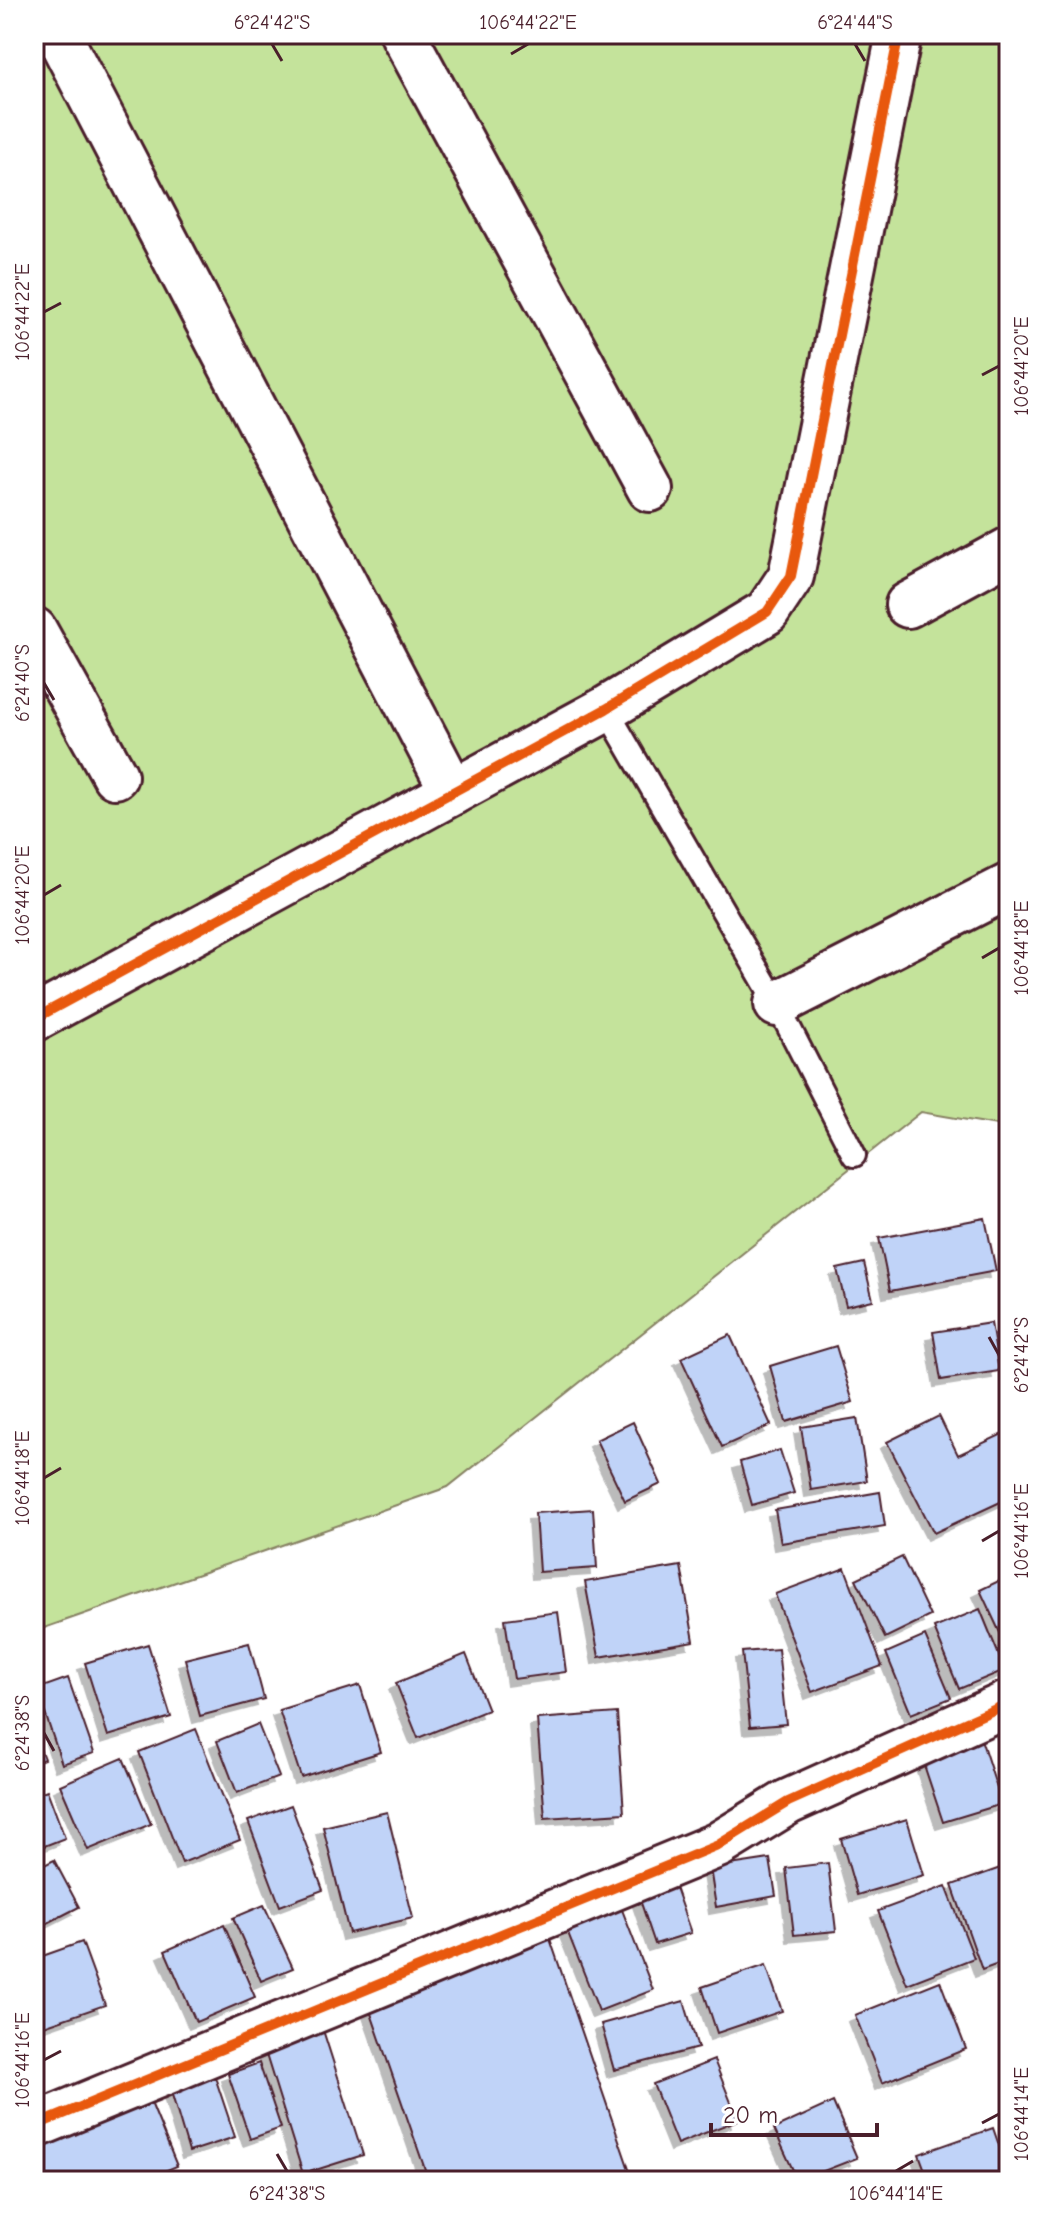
<svg xmlns="http://www.w3.org/2000/svg" width="1043" height="2215" font-family="'Comic Neue',sans-serif">
  <style>
    .green { fill: #c4e39b; stroke: #878163; stroke-width: 2 }
    .building { fill: #c0d3f8; stroke: #4a1f2b; stroke-width: 2; filter: url(#shadow) }
    .lines { fill: none; stroke-linecap: round; stroke-linejoin: round }
    .service-casing { stroke: #4a1f2b; stroke-width: 28 }
    .minor-casing { stroke: #4a1f2b; stroke-width: 50 }
    .service { stroke: #fff; stroke-width: 22 }
    .minor { stroke: #fff; stroke-width: 44 }
    .cycleway-casing { stroke: #fff; stroke-width: 15 }
    .cycleway { stroke: #e8590c; stroke-width: 10 }
    .ticks { fill: none; stroke: #4a1f2b; stroke-width: 3 }
    .neatline { fill: none; stroke: #4a1f2b; stroke-width: 3 }
    .ticks-label { font-size: 20px; text-anchor: middle; fill: #4a1f2b }
  </style>
  <defs>
    <filter id="shadow"><feDropShadow dx="-7" dy="7" stdDeviation="0" flood-color="#0004"/></filter>
  </defs>
  <rect width="100%" height="100%" fill="#fff"/>
  <filter id="ink" filterUnits="userSpaceOnUse"><feTurbulence type="fractalNoise" baseFrequency=".0125" numOctaves="2"/><feDisplacementMap in="SourceGraphic" scale="16" xChannelSelector="R" yChannelSelector="G"/><feConvolveMatrix kernelMatrix="1 2 1 2 8 2 1 2 1" color-interpolation-filters="sRGB"/></filter>
  <g filter="url(#ink)">
    <!-- green -->
    <path class="green" d="M34,34H1009V1127L921,1112L448,1487L41,1629L34,1622Z"/>
    <!-- building -->
    <g class="building">
      <path d="M985,1218L996,1271L890,1291L879,1238Z"/>
      <path d="M864,1263L873,1300L846,1306L837,1269Z"/>
      <path d="M991,1323L999,1371L941,1380L933,1332Z"/>
      <path d="M730,1335L771,1425L722,1447L681,1358Z"/>
      <path d="M836,1346L853,1402L786,1422L770,1366Z"/>
      <path d="M939,1416L958,1455L1009,1431V1498L934,1533L887,1442Z"/>
      <path d="M857,1418L867,1481L811,1490L801,1427Z"/>
      <path d="M633,1422L661,1484L625,1501L596,1440Z"/>
      <path d="M780,1450L794,1493L752,1505L740,1462Z"/>
      <path d="M880,1492L885,1526L781,1543L775,1510Z"/>
      <path d="M593,1509L597,1568L539,1572L535,1513Z"/>
      <path d="M902,1557L930,1616L885,1638L856,1579Z"/>
      <path d="M681,1566L694,1641L599,1657L585,1582Z"/>
      <path d="M845,1568L882,1666L812,1692L775,1594Z"/>
      <path d="M1009,1576V1652L980,1590Z"/>
      <path d="M980,1609L1005,1670L959,1689L934,1628Z"/>
      <path d="M558,1612L566,1672L514,1679L505,1619Z"/>
      <path d="M925,1636L951,1698L911,1714L886,1653Z"/>
      <path d="M249,1643L264,1699L200,1716L185,1659Z"/>
      <path d="M148,1644L171,1717L108,1736L85,1663Z"/>
      <path d="M778,1649L786,1724L750,1727L742,1652Z"/>
      <path d="M466,1654L488,1710L418,1738L396,1683Z"/>
      <path d="M68,1678L94,1753L62,1764L37,1689Z"/>
      <path d="M360,1685L381,1752L301,1777L279,1710Z"/>
      <path d="M1009,1711V1749L999,1715Z"/>
      <path d="M617,1713L624,1813L545,1818L537,1719Z"/>
      <path d="M258,1724L279,1777L237,1793L217,1741Z"/>
      <path d="M196,1729L240,1840L182,1863L139,1752Z"/>
      <path d="M34,1733L44,1759L34,1763Z"/>
      <path d="M980,1736L1002,1804L943,1822L921,1756Z"/>
      <path d="M123,1758L151,1824L88,1850L60,1785Z"/>
      <path d="M47,1790L65,1838L34,1850V1795Z"/>
      <path d="M291,1805L323,1890L280,1906L248,1821Z"/>
      <path d="M387,1812L413,1918L349,1933L323,1827Z"/>
      <path d="M907,1819L924,1875L857,1895L841,1839Z"/>
      <path d="M770,1859L776,1896L716,1907L710,1868Z"/>
      <path d="M54,1860L79,1907L34,1930V1870Z"/>
      <path d="M828,1863L836,1931L794,1935L786,1868Z"/>
      <path d="M1009,1865V1960L982,1970L952,1885Z"/>
      <path d="M672,1879L691,1933L655,1944L637,1891Z"/>
      <path d="M946,1886L974,1958L907,1984L878,1911Z"/>
      <path d="M614,1889L653,1990L599,2011L559,1910Z"/>
      <path d="M264,1905L293,1968L261,1981L233,1918Z"/>
      <path d="M224,1925L255,1997L196,2022L165,1951Z"/>
      <path d="M548,1933L633,2181H429L365,1996Z"/>
      <path d="M82,1942L105,2005L41,2027L34,2009V1959Z"/>
      <path d="M766,1965L782,2011L717,2033L702,1987Z"/>
      <path d="M940,1981L966,2049L882,2083L855,2015Z"/>
      <path d="M684,2001L698,2048L614,2070L601,2024Z"/>
      <path d="M322,2027L363,2155L303,2174L263,2045Z"/>
      <path d="M714,2060L738,2120L677,2144L653,2084Z"/>
      <path d="M259,2063L281,2128L250,2139L228,2074Z"/>
      <path d="M214,2074L235,2137L189,2152L170,2088Z"/>
      <path d="M145,2088L177,2166L140,2181H34V2135Z"/>
      <path d="M833,2102L857,2158L798,2181L774,2129Z"/>
      <path d="M993,2128L1009,2174L990,2181H929L919,2154Z"/>
    </g>
    <g class="lines">
      <defs>
        <path id="service" d="M606,709L777,1004L854,1155"/>
        <g id="minor">
          <path d="M58,34L453,792"/>
          <path d="M403,34L650,489"/>
          <path d="M908,605L1009,550"/>
          <path d="M34,630L115,776"/>
          <path d="M777,1004L1009,886"/>
          <path d="M34,1019L606,709L767,612L791,576L899,34"/>
          <path d="M34,2126L718,1845L788,1802L1009,1703"/>
        </g>
      </defs>
      <!-- service casing -->
      <use href="#service" class="service-casing"/>
      <!-- minor casing -->
      <use href="#minor" class="minor-casing"/>
      <!-- service -->
      <use href="#service" class="service"/>
      <!-- minor -->
      <use href="#minor" class="minor"/>
      <defs>
        <g id="cycleway">
          <path d="M34,1019L606,709L767,612L791,576L899,34"/>
          <path d="M34,2126L718,1845L788,1802L1009,1703"/>
        </g>
      </defs>
      <!-- cycleway casing -->
      <use href="#cycleway" class="cycleway-casing"/>
      <!-- cycleway -->
      <use href="#cycleway" class="cycleway"/>
    </g>
  </g>
  <!-- ticks -->
  <path class="ticks" d="M272,44L282,61M855,44L865,61M511,54L528,44M44,312L61,303M982,375L999,366M44,683L54,700M44,895L61,885M982,958L999,948M989,1337L999,1355M44,1478L61,1468M982,1541L999,1531M44,1733L54,1751M44,2060L61,2051M982,2123L999,2114M277,2154L287,2171M896,2171L913,2161"/>
  <!-- margin -->
  <rect width="1043" height="2215" fill="none" stroke="#fff" stroke-width="88"/>
  <!-- scale -->
  <path d="M711 2123v12h166v-12" fill="none" stroke="#4a1f2b" stroke-width="4"/>
  <text x="723" y="2123" font-size="24" fill="#4a1f2b" stroke="#ffffff" stroke-width="6" paint-order="stroke">20 m</text>
  <rect x="44" y="44" width="955" height="2127" class="neatline"/>
  <g class="ticks-label">
    <text x="272" y="29">6°24'42"S</text>
    <text x="528" y="29">106°44'22"E</text>
    <text x="855" y="29">6°24'44"S</text>
    <text transform="translate(22 312) rotate(-90)" y="7">106°44'22"E</text>
    <text transform="translate(1021 366) rotate(-90)" y="7">106°44'20"E</text>
    <text transform="translate(22 683) rotate(-90)" y="7">6°24'40"S</text>
    <text transform="translate(22 895) rotate(-90)" y="7">106°44'20"E</text>
    <text transform="translate(1021 948) rotate(-90)" y="7">106°44'18"E</text>
    <text transform="translate(1021 1355) rotate(-90)" y="7">6°24'42"S</text>
    <text transform="translate(22 1478) rotate(-90)" y="7">106°44'18"E</text>
    <text transform="translate(1021 1531) rotate(-90)" y="7">106°44'16"E</text>
    <text transform="translate(22 1733) rotate(-90)" y="7">6°24'38"S</text>
    <text transform="translate(22 2060) rotate(-90)" y="7">106°44'16"E</text>
    <text transform="translate(1021 2114) rotate(-90)" y="7">106°44'14"E</text>
    <text x="287" y="2200">6°24'38"S</text>
    <text x="896" y="2200">106°44'14"E</text>
  </g>
</svg>
